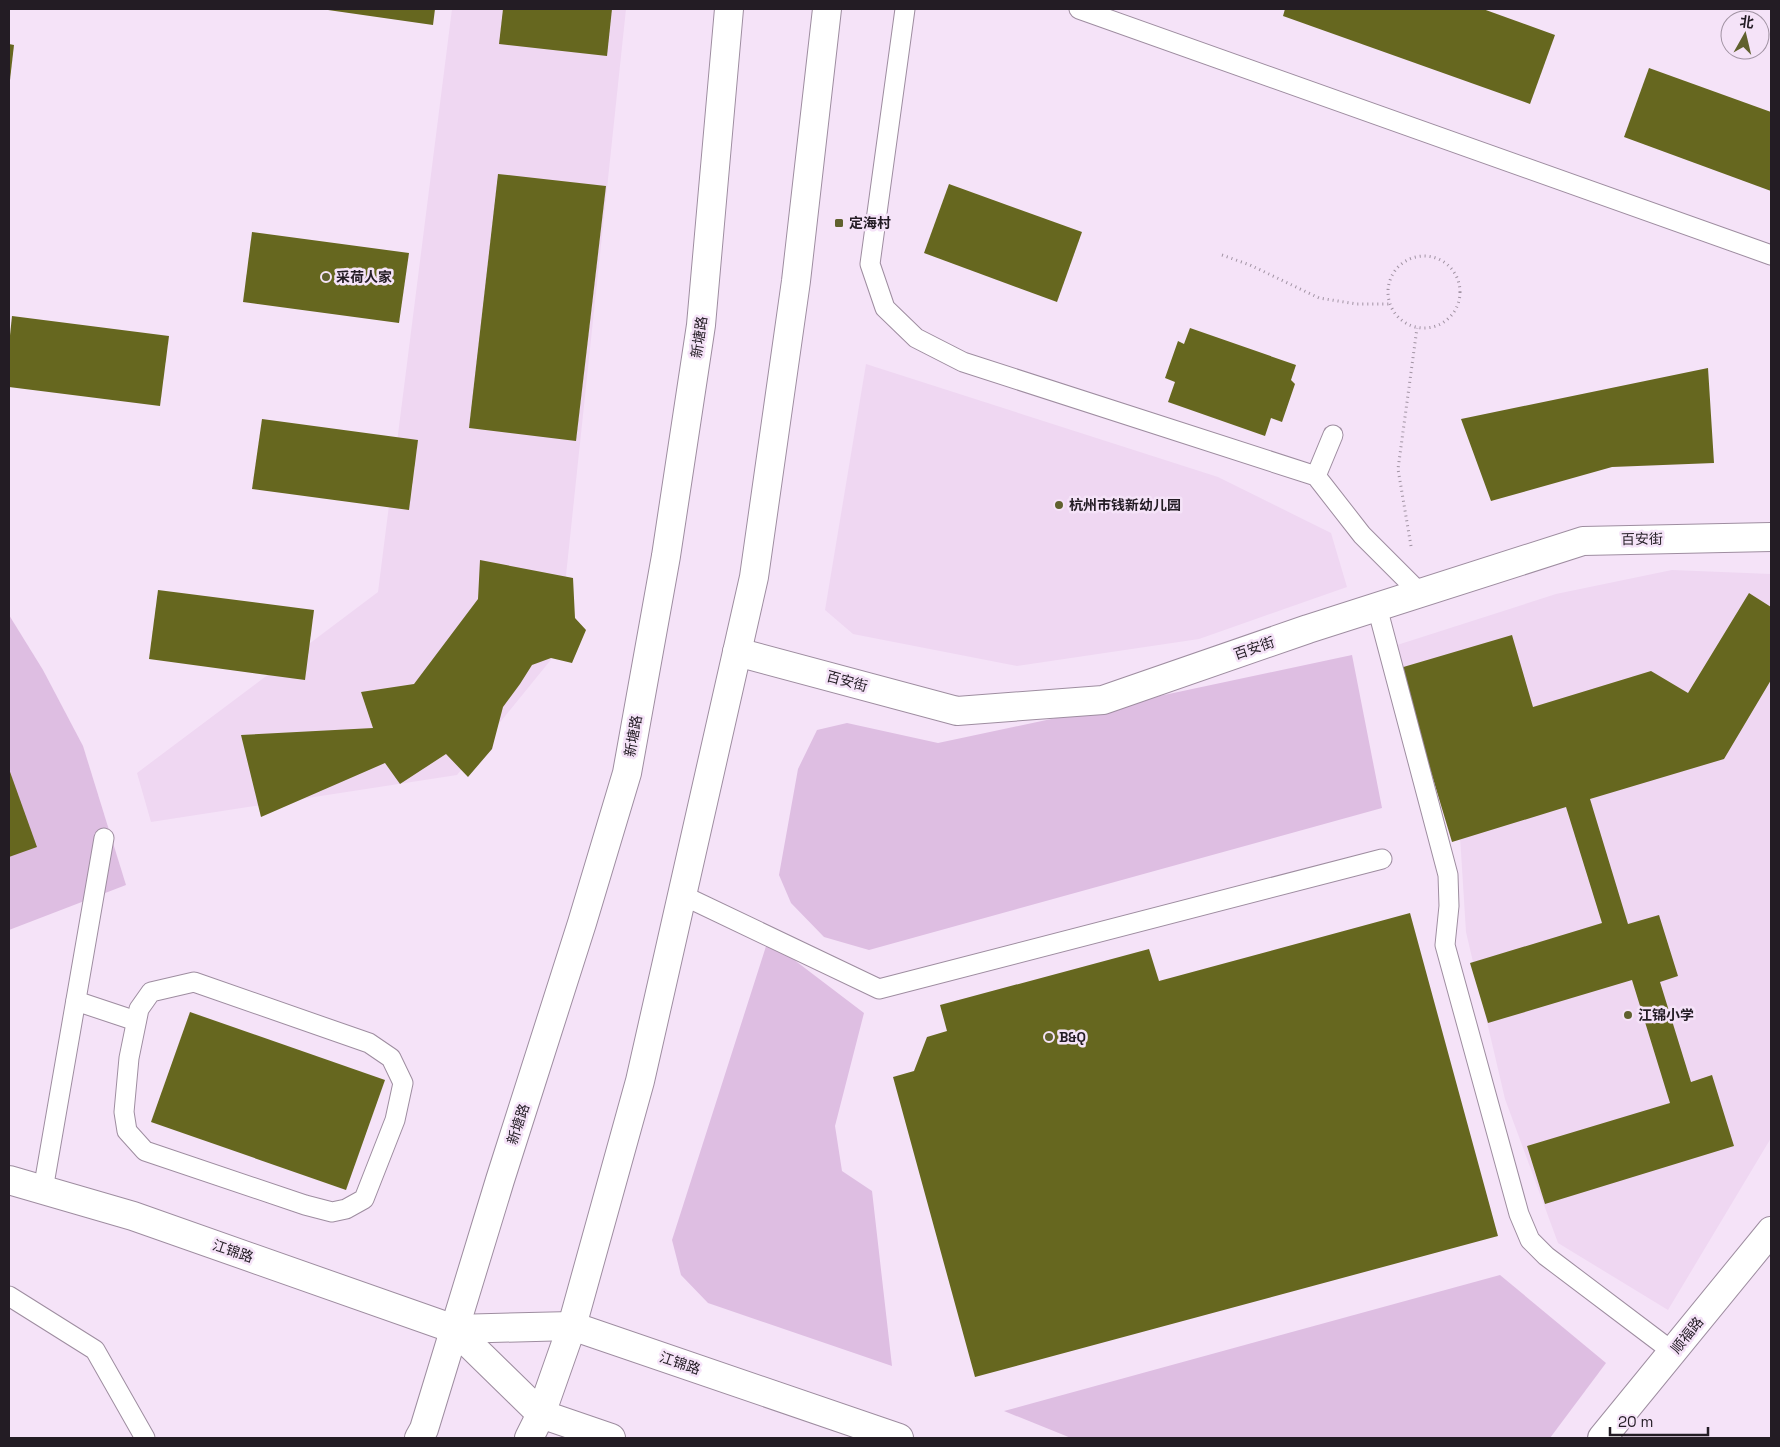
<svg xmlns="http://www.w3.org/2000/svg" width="1780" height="1447" font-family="'Space Grotesk','Noto Sans SC',sans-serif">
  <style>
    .built { fill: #efd7f2 }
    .green { fill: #debee2 }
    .building { fill: #66671f }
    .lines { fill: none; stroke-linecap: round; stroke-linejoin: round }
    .service-casing { stroke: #9e8da0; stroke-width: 21 }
    .minor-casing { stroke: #9e8da0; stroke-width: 30 }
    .tertiary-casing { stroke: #9e8da0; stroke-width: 30 }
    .secondary-casing { stroke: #9e8da0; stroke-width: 30 }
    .path { stroke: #a193a3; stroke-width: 3; stroke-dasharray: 1 4; stroke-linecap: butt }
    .service { stroke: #fff; stroke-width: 19 }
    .minor { stroke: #fff; stroke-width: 28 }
    .tertiary { stroke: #fff; stroke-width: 28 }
    .secondary { stroke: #fff; stroke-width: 28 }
    .poi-dot { fill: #60612e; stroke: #f5e3f8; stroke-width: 2 }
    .labels { text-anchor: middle; stroke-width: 5; stroke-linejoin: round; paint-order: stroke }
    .poi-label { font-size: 14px; font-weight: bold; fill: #231c24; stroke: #f5e3f8; text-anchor: start }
    .street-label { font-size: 14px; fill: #231c24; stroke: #f5e3f8 }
  </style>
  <rect width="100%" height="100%" fill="#f5e3f8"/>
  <!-- built -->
  <g class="built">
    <path d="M452,9H626L558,651L457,775L151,822L137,773L378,592Z"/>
    <path d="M866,364L1218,477L1331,533L1347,587L1199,639L1017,666L853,634L825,610Z"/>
    <path d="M1672,570L1771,574V1138L1668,1310L1558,1243L1505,1099L1466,932L1460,836L1394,646L1556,594Z"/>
  </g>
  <!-- green -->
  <g class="green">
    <path d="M9,615L43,670L83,746L126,885L9,930Z"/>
    <path d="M1352,655L1382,808L869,950L824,937L791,903L779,875L798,769L817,730L847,723L938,743Z"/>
    <path d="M768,940L864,1013L835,1126L842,1171L872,1191L892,1366L708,1303L681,1275L672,1240Z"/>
    <path d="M1500,1275L1606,1363L1550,1438H1071L1004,1411Z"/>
  </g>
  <!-- building -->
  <g class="building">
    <path d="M321,9H435L433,25Z"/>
    <path d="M503,9H612L607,56L499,44Z"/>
    <path d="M1285,9H1483L1555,35L1530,104L1283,16Z"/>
    <path d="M9,44L14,45L10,80H9Z"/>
    <path d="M1649,68L1771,112V191L1624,137Z"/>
    <path d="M498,174L606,186L576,441L469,428Z"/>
    <path d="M949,184L1082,232L1057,302L924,253Z"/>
    <path d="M252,232L409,253L399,323L243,302Z"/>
    <path d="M12,316L169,336L160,406L9,387V345Z"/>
    <path d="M1190,328L1296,365L1291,380L1295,384L1282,422L1271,418L1265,436L1168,402L1175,382L1165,378L1178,341L1184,344Z"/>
    <path d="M1708,368L1714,463L1612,467L1491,501L1461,419Z"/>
    <path d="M262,419L418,440L409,510L252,489Z"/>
    <path d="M480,560L573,578L575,618L586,630L572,663L551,658L532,665L520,684L503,707L492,749L468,777L446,754L400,784L385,763L261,817L241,735L373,728L361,692L414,684L478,599Z"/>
    <path d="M158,590L314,610L305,680L149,659Z"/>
    <path d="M1749,593L1771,607V680L1724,759L1590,799L1628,924L1659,915L1678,976L1660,982L1691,1082L1712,1075L1734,1146L1545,1204L1527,1146L1670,1103L1632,980L1488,1023L1470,963L1602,923L1566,807L1452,842L1400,668L1512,635L1533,707L1651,671L1688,693Z"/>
    <path d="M9,769L37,847L9,857Z"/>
    <path d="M1410,913L1498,1236L975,1377L893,1077L914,1071L927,1037L947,1031L940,1005L1149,949L1159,981Z"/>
    <path d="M190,1012L385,1080L346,1190L151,1122Z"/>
  </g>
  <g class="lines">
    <defs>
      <g id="service">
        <path d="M905,9L870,264L885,308L916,338L963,362L1316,476L1362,535L1420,593"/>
        <path d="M1079,9L1771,255"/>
        <path d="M1316,476L1333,435"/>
        <path d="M1377,607L1448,875L1449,906L1445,945L1519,1214L1530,1240L1546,1256L1673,1352"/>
        <path d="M682,895L879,989L1382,859"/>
        <path d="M194,982L369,1043L391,1058L403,1083L395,1120L364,1199L346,1209L332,1212L305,1205L145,1151L127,1131L124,1112L129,1058L139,1009L151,992Z"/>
        <path d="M76,1001L136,1021"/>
        <path d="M43,1190L104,838"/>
        <path d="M9,1296L95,1350L145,1438"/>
      </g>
      <g id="minor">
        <path d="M737,652L957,711L1103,700L1308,629L1583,541L1771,537"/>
        <path d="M1602,1438L1771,1231"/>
      </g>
      <g id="tertiary">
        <path d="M9,1180L133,1216L454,1329L572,1326L899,1438"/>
        <path d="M454,1329L541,1414L611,1438"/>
      </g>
      <g id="secondary">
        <path d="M419,1438L424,1429L500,1180L582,923L627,773L666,556L701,325L729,9"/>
        <path d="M529,1438L541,1414L572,1326L640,1081L754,577L796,281L827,9"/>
      </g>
    </defs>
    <!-- service casing -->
    <use href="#service" class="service-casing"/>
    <!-- minor casing -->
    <use href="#minor" class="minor-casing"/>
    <!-- tertiary casing -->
    <use href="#tertiary" class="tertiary-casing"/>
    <!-- secondary casing -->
    <use href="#secondary" class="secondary-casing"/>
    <!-- path -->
    <g class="path">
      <path d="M1222,255L1250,265L1319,298L1357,304H1389"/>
      <circle cx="1424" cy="292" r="36"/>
      <path d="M1411,546L1398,469L1417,328"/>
    </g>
    <!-- service -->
    <use href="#service" class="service"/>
    <!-- minor -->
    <use href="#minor" class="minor"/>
    <!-- tertiary -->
    <use href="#tertiary" class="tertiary"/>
    <!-- secondary -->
    <use href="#secondary" class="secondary"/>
  </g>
  <!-- markers -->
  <g class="poi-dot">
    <rect x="834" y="218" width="10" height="10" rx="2.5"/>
    <circle cx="326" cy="277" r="5"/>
    <circle cx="1059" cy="505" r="5"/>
    <circle cx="1628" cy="1015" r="5"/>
    <circle cx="1049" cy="1037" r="5"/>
  </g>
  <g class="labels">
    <!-- poi labels -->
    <g class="poi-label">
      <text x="849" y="228">定海村</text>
      <text x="336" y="282">采荷人家</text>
      <text x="1069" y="510">杭州市钱新幼儿园</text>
      <text x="1638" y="1020">江锦小学</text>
      <text x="1059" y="1042">B&amp;Q</text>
    </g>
    <!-- street labels -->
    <g class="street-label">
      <text transform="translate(699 337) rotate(-82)" y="5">新塘路</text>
      <text transform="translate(1642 539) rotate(-1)" y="5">百安街</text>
      <text transform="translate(1254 648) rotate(-19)" y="5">百安街</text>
      <text transform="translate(847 681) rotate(15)" y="5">百安街</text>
      <text transform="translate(633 736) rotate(-80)" y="5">新塘路</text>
      <text transform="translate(518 1124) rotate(-72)" y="5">新塘路</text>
      <text transform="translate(233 1251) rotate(19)" y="5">江锦路</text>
      <text transform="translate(1687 1335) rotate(-51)" y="5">顺福路</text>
      <text transform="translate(680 1363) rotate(19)" y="5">江锦路</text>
    </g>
  </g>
  <!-- border -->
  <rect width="1780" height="1447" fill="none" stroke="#231c24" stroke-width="20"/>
  <!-- north arrow -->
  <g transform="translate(1745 35) rotate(8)"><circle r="24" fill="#f5e3f8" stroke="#a193a3"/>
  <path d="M0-4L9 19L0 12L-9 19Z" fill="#60612e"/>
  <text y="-8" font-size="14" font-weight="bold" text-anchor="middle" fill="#231c24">北</text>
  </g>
  <!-- scale -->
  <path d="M1610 1427v8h98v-8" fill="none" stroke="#231c24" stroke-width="2.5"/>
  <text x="1618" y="1427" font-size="15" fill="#231c24" stroke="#f5e3f8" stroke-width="4" paint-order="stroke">20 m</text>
</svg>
